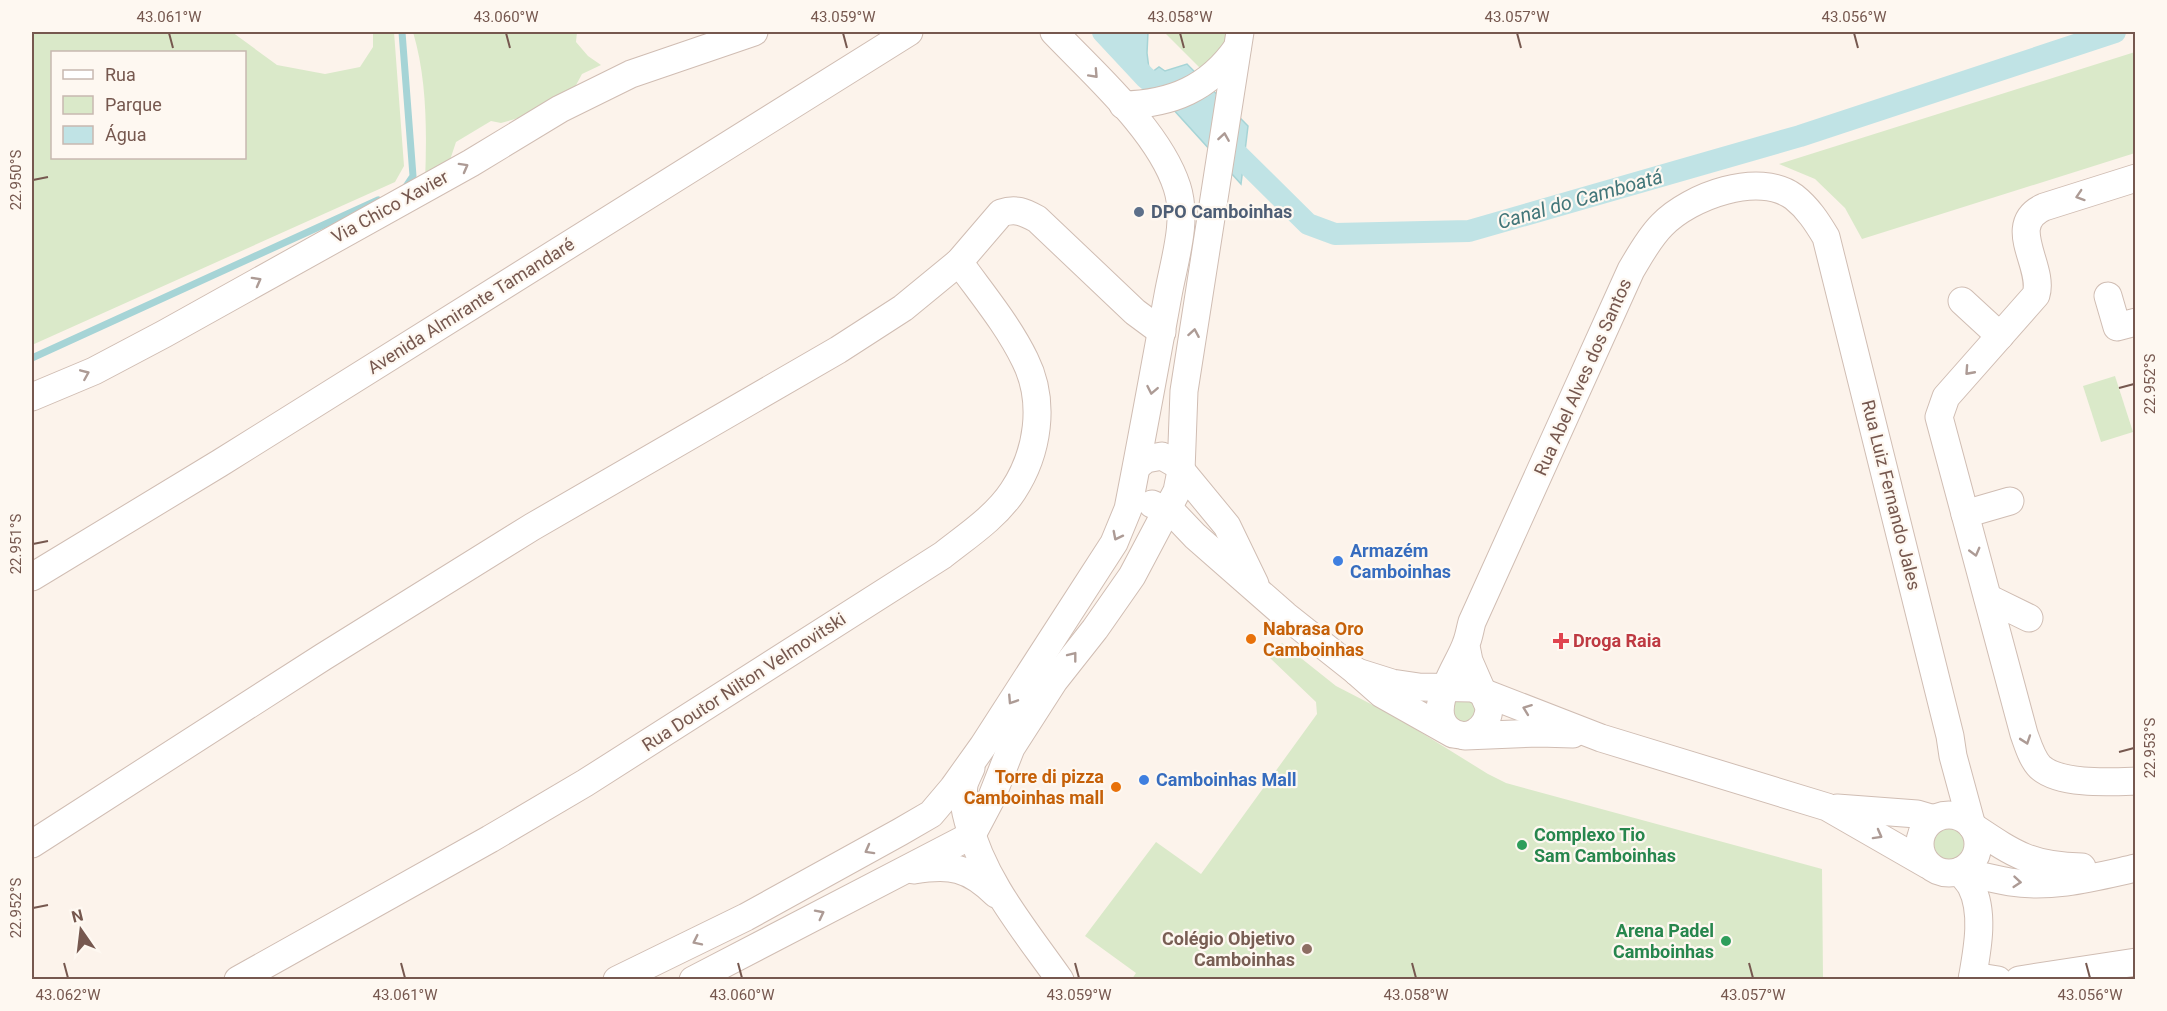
<svg xmlns="http://www.w3.org/2000/svg" width="2167" height="1011" font-family="Roboto,sans-serif">
  <style>
    .green { fill: #dae9c9; fill-rule: evenodd }
    .water { fill: #c0e3e5; stroke: #a6d4d6; stroke-width: 1.5 }
    .lines { fill: none; stroke-linecap: round; stroke-linejoin: round }
    .stream { stroke: #a6d4d6; stroke-width: 7 }
    .canal { stroke: #c0e3e5; stroke-width: 22 }
    .minor-casing { stroke: #d0bdb3; stroke-width: 29 }
    .minor { stroke: #fff; stroke-width: 27 }
    .oneway { stroke: #ad9b95 }
    .ticks { fill: none; stroke: #76584f; stroke-width: 2 }
    .service-dot { fill: #5c6f8a; stroke: #fef8f1; stroke-width: 2 }
    .shop-dot { fill: #3f7fe0; stroke: #fef8f1; stroke-width: 2 }
    .food-dot { fill: #e8710a; stroke: #fef8f1; stroke-width: 2 }
    .health-dot { fill: #e0444e; stroke: #fef8f1; stroke-width: 2 }
    .leisure-dot { fill: #2e9e5b; stroke: #fef8f1; stroke-width: 2 }
    .education-dot { fill: #8d6e63; stroke: #fef8f1; stroke-width: 2 }
    .labels { text-anchor: middle; stroke-width: 4.5; stroke-linejoin: round; paint-order: stroke }
    .street-label { font-size: 18px; fill: #76584f; stroke: #fef8f1 }
    .service-label { font-size: 18px; font-weight: bold; fill: #4e5e75; stroke: #fef8f1; text-anchor: start }
    .shop-label { font-size: 18px; font-weight: bold; fill: #366cbe; stroke: #fef8f1; text-anchor: start }
    .food-label { font-size: 18px; font-weight: bold; fill: #c56008; stroke: #fef8f1; text-anchor: start }
    .health-label { font-size: 18px; font-weight: bold; fill: #be3a42; stroke: #fef8f1; text-anchor: start }
    .leisure-label { font-size: 18px; font-weight: bold; fill: #27864d; stroke: #fef8f1; text-anchor: start }
    .education-label { font-size: 18px; font-weight: bold; fill: #785e54; stroke: #fef8f1; text-anchor: end }
    .water-label { font-size: 20px; font-style: italic; fill: #427679; stroke: #fef8f1 }
    .neatline { fill: none; stroke: #76584f; stroke-width: 2 }
    .ticks-label { font-size: 15px; text-anchor: middle; fill: #76584f }
  </style>
  <rect width="100%" height="100%" fill="#fcf3eb"/>
  <!-- green -->
  <g class="green">
    <path d="M32,32H232L277,65L325,74L360,67L373,47V32H394L404,166L395,182L32,345ZM244,52V158H52V52Z"/>
    <path d="M413,32H577L576,42L588,56L601,65L582,74L575,87L522,117L501,123L491,121L456,142L446,172L425,182C427,132 427,79 413,32Z"/>
    <path d="M1164,32H1240L1230,98Z"/>
    <path d="M2135,52V153L1862,239L1845,208L1815,179L1779,164Z"/>
    <path d="M2115,376L2133,432L2101,442L2083,386Z"/>
    <path d="M1282,643L1336,686L1396,717L1488,774L1506,783L1822,869L1823,979H1132L1136,973L1085,936L1156,842L1201,874L1317,714L1316,702L1270,658Z"/>
    <path d="M1454,699L1476,700L1474,723H1454L1451,703Z"/>
    <circle cx="1949" cy="843" r="20"/>
  </g>
  <!-- water -->
  <path class="water" d="M1103,32H1148L1147,53L1149,69L1152,72L1159,67L1165,71L1187,64L1248,126L1241,184Z"/>
  <g class="lines">
    <!-- stream -->
    <g class="stream">
      <path d="M402,32L413,176L405,188"/>
      <path d="M32,358L378,200"/>
    </g>
    <!-- canal -->
    <g class="canal">
      <path d="M1103,32L1145,77L1165,94"/>
      <path d="M1223,140L1308,224L1335,234L1469,231L1800,136L2115,32"/>
    </g>
    <defs>
      <g id="minor">
        <path d="M1123,105C1172,104 1209,88 1237,48"/>
        <path d="M2136,178L2044,207C2004,225 2045,266 2036,295L1946,397L1939,417L2024,734C2028,745 2032,759 2040,767C2060,785 2110,782 2136,781"/>
        <path d="M2108,296L2117,327L2136,322"/>
        <path d="M1962,301L2000,336"/>
        <path d="M32,397L94,371L164,334L471,163L560,109L631,74L754,32"/>
        <path d="M1137,466L1146,459L1162,456L1176,464L1227,526L1255,584"/>
        <path d="M1152,504L1174,514L1195,536L1285,615L1357,672L1382,694L1453,734"/>
        <path d="M1965,514L2010,501"/>
        <path d="M32,577L220,463L909,32"/>
        <path d="M1988,598L2029,618"/>
        <path d="M1466,646L1469,661L1489,707C1489,729 1466,745 1448,729C1425,709 1459,665 1466,644C1469,637 1470,629 1472,622L1631,270C1640,255 1649,238 1662,225C1690,196 1759,171 1794,197C1808,208 1817,222 1826,237L1950,736L1953,756L1972,826"/>
        <path d="M1357,672L1392,683L1419,687L1472,688L1601,738L1827,807L1928,865"/>
        <path d="M1465,736L1539,733L1573,734"/>
        <path d="M971,768C969,773 965,780 964,785C962,797 965,810 968,821C983,881 1025,930 1060,980"/>
        <path d="M1837,808L1917,814L1934,819"/>
        <circle cx="1949" cy="844" r="29"/>
        <path d="M1972,826C2014,854 2030,866 2082,867"/>
        <path d="M32,844L323,657L532,527L838,350L903,308L959,262L1001,213C1016,208 1024,212 1037,219L1135,312L1162,332"/>
        <path d="M914,870C950,864 969,867 996,894"/>
        <path d="M1960,871C1977,875 1993,879 2010,882C2052,889 2095,877 2136,868"/>
        <path d="M1960,871C1963,876 1968,881 1971,886C1985,913 1977,951 1972,980"/>
        <path d="M1973,976L1998,980"/>
        <path d="M238,980L490,839L585,783L943,555C967,536 996,517 1013,491C1038,453 1046,402 1025,360C1008,325 982,294 959,262"/>
        <path d="M617,980L746,917L900,832L931,814L953,788L983,746L1114,543L1128,509C1142,438 1155,366 1168,295C1174,261 1188,221 1177,187C1159,131 1094,74 1054,32"/>
        <path d="M693,980L972,835L991,799L1011,748L1054,681L1095,629L1132,576L1177,491L1181,471L1184,391L1240,32"/>
        <path d="M2019,980L2136,962"/>
      </g>
    </defs>
    <!-- minor casing -->
    <use href="#minor" class="minor-casing"/>
    <!-- minor -->
    <use href="#minor" class="minor"/>
  </g>
  <!-- one-way arrows -->
  <defs><path id="oneway-chevron" d="M-2-3.5L2.5 0L-2 3.5" fill="none" stroke-width="1.6" stroke-linecap="round" stroke-linejoin="round" transform="scale(1.5)"/></defs>
  <g class="oneway">
    <use href="#oneway-chevron" transform="translate(1094 74) rotate(47)"/>
    <use href="#oneway-chevron" transform="translate(1224 137) rotate(-81)"/>
    <use href="#oneway-chevron" transform="translate(464 167) rotate(-29)"/>
    <use href="#oneway-chevron" transform="translate(2080 196) rotate(162)"/>
    <use href="#oneway-chevron" transform="translate(257 281) rotate(-29)"/>
    <use href="#oneway-chevron" transform="translate(1194 333) rotate(-80)"/>
    <use href="#oneway-chevron" transform="translate(1969 371) rotate(132)"/>
    <use href="#oneway-chevron" transform="translate(85 374) rotate(-23)"/>
    <use href="#oneway-chevron" transform="translate(1152 390) rotate(101)"/>
    <use href="#oneway-chevron" transform="translate(1117 536) rotate(117)"/>
    <use href="#oneway-chevron" transform="translate(1975 552) rotate(75)"/>
    <use href="#oneway-chevron" transform="translate(1073 656) rotate(-52)"/>
    <use href="#oneway-chevron" transform="translate(1012 700) rotate(123)"/>
    <use href="#oneway-chevron" transform="translate(1527 709) rotate(-159)"/>
    <use href="#oneway-chevron" transform="translate(2026 740) rotate(71)"/>
    <use href="#oneway-chevron" transform="translate(1878 835) rotate(29)"/>
    <use href="#oneway-chevron" transform="translate(869 850) rotate(151)"/>
    <use href="#oneway-chevron" transform="translate(2017 882) rotate(5)"/>
    <use href="#oneway-chevron" transform="translate(820 914) rotate(-27)"/>
    <use href="#oneway-chevron" transform="translate(697 941) rotate(154)"/>
  </g>
  <!-- ticks -->
  <path class="ticks" d="M169,33L173,48M506,33L510,48M843,33L847,48M1180,33L1184,48M1517,33L1521,48M1854,33L1858,48M33,180L48,177M2119,388L2134,384M33,544L48,541M2119,752L2134,748M33,908L48,905M64,963L68,978M401,963L405,978M738,963L742,978M1075,963L1079,978M1412,963L1416,978M1749,963L1753,978M2086,963L2090,978"/>
  <!-- markers -->
  <circle class="service-dot" cx="1139" cy="212" r="6"/>
  <g class="shop-dot">
    <circle cx="1338" cy="561" r="6"/>
    <circle cx="1144" cy="780" r="6"/>
  </g>
  <g class="food-dot">
    <circle cx="1251" cy="639" r="6"/>
    <circle cx="1116" cy="787" r="6"/>
  </g>
  <path class="health-dot" d="M1558 632h6v6h6v6h-6v6h-6v-6h-6v-6h6z"/>
  <g class="leisure-dot">
    <circle cx="1522" cy="845" r="6"/>
    <circle cx="1726" cy="941" r="6"/>
  </g>
  <circle class="education-dot" cx="1307" cy="949" r="6"/>
  <g class="labels">
    <!-- street labels -->
    <g class="street-label">
      <text transform="translate(390 207) rotate(-29)" y="6">Via Chico Xavier</text>
      <text transform="translate(471 306) rotate(-32)" y="6">Avenida Almirante Tamandaré</text>
      <text transform="translate(1583 377) rotate(-66)" y="6">Rua Abel Alves dos Santos</text>
      <text transform="translate(1891 495) rotate(76)" y="6">Rua Luiz Fernando Jales</text>
      <text transform="translate(744 682) rotate(-33)" y="6">Rua Doutor Nilton Velmovitski</text>
    </g>
    <!-- service labels -->
    <g class="service-label">
      <text x="1151" y="218">DPO Camboinhas</text>
    </g>
    <!-- shop labels -->
    <g class="shop-label">
      <text x="1350" y="557">Armazém<tspan x="1350" dy="21">Camboinhas</tspan></text>
      <text x="1156" y="786">Camboinhas Mall</text>
    </g>
    <!-- food labels -->
    <g class="food-label">
      <text x="1263" y="635">Nabrasa Oro<tspan x="1263" dy="21">Camboinhas</tspan></text>
      <text x="1104" y="783" text-anchor="end">Torre di pizza<tspan x="1104" dy="21">Camboinhas mall</tspan></text>
    </g>
    <!-- health labels -->
    <g class="health-label">
      <text x="1573" y="647">Droga Raia</text>
    </g>
    <!-- leisure labels -->
    <g class="leisure-label">
      <text x="1534" y="841">Complexo Tio<tspan x="1534" dy="21">Sam Camboinhas</tspan></text>
      <text x="1714" y="937" text-anchor="end">Arena Padel<tspan x="1714" dy="21">Camboinhas</tspan></text>
    </g>
    <!-- education labels -->
    <g class="education-label">
      <text x="1295" y="945">Colégio Objetivo<tspan x="1295" dy="21">Camboinhas</tspan></text>
    </g>
    <!-- water labels -->
    <g class="water-label">
      <text transform="translate(1580 199) rotate(-16)" y="7">Canal do Camboatá</text>
    </g>
  </g>
  <!-- border -->
  <rect width="2167" height="1011" fill="none" stroke="#fef8f1" stroke-width="66"/>
  <!-- legend -->
  <rect x="51" y="51" width="195" height="108" fill="#fef8f1" stroke="#c8b8b0" stroke-width="1.5"/>
  <rect x="63" y="70" width="30" height="9" fill="#ffffff" stroke="#c8b8b0" stroke-width="1.5"/>
  <text x="105" y="81" font-size="18" fill="#76584f">Rua</text>
  <rect x="63" y="96" width="30" height="18" fill="#dae9c9" stroke="#c8b8b0" stroke-width="1.5"/>
  <text x="105" y="111" font-size="18" fill="#76584f">Parque</text>
  <rect x="63" y="126" width="30" height="18" fill="#c0e3e5" stroke="#c8b8b0" stroke-width="1.5"/>
  <text x="105" y="141" font-size="18" fill="#76584f">Água</text>
  <!-- north arrow -->
  <g transform="translate(81 930) rotate(346)" stroke="#fef8f1" stroke-width="4.5" paint-order="stroke">
  <path d="M0-4.5L10 22L0 15L-10 22Z" fill="#76584f"/>
  <text y="-9" font-size="16" font-weight="bold" text-anchor="middle" fill="#76584f">N</text>
  </g>
  <rect x="33" y="33" width="2101" height="945" class="neatline"/>
  <g class="ticks-label">
    <text x="169" y="22">43.061°W</text>
    <text x="506" y="22">43.060°W</text>
    <text x="843" y="22">43.059°W</text>
    <text x="1180" y="22">43.058°W</text>
    <text x="1517" y="22">43.057°W</text>
    <text x="1854" y="22">43.056°W</text>
    <text transform="translate(16 180) rotate(-90)" y="5">22.950°S</text>
    <text transform="translate(2150 384) rotate(-90)" y="5">22.952°S</text>
    <text transform="translate(16 544) rotate(-90)" y="5">22.951°S</text>
    <text transform="translate(2150 748) rotate(-90)" y="5">22.953°S</text>
    <text transform="translate(16 908) rotate(-90)" y="5">22.952°S</text>
    <text x="68" y="1000">43.062°W</text>
    <text x="405" y="1000">43.061°W</text>
    <text x="742" y="1000">43.060°W</text>
    <text x="1079" y="1000">43.059°W</text>
    <text x="1416" y="1000">43.058°W</text>
    <text x="1753" y="1000">43.057°W</text>
    <text x="2090" y="1000">43.056°W</text>
  </g>
</svg>
